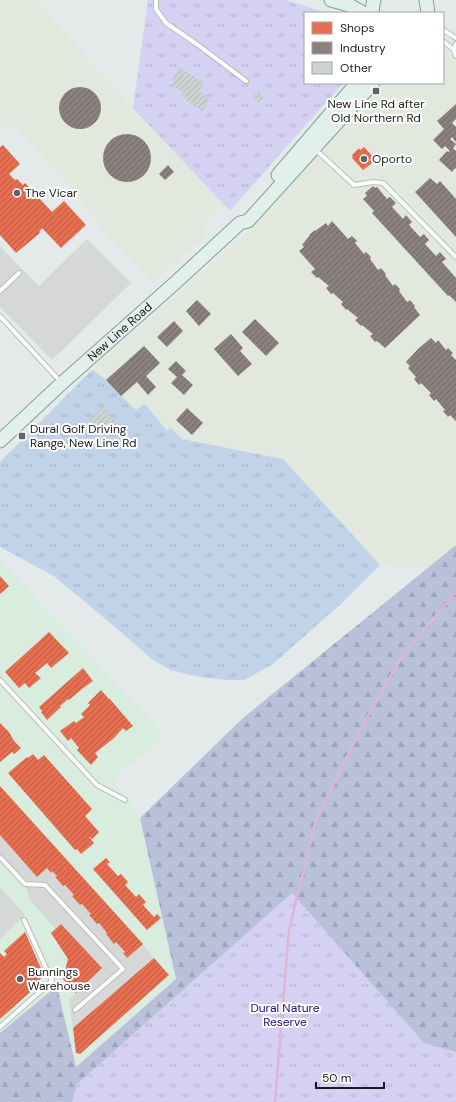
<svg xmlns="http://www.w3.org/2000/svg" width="456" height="1102" font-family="'DM Sans',sans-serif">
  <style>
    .commercial { fill: #d8eddd }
    .industrial { fill: #e2e8dd }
    .religious { fill: #d6d8d8 }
    .grass { fill: url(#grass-tufts) }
    .forest { fill: url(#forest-firs) }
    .park { fill: url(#park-tufts) }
    .shops { fill: url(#shops-hatch) }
    .industry { fill: url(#industry-hatch) }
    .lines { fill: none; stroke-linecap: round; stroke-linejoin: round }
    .stream { stroke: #deb6d3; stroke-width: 2.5 }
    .building { fill: url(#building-hatch) }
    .service-casing { stroke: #bbbdbd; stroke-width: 6 }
    .primary-casing { stroke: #81a099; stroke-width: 15 }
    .service { stroke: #fbfcfc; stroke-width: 4 }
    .primary { stroke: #e2f0ec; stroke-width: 13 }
    .poi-dot { fill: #626464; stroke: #fff; stroke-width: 1.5 }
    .labels { text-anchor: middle; stroke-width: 4; stroke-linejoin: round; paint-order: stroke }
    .poi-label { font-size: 12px; fill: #1c1c1c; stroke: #fff; text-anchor: start }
    .street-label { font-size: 12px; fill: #1c1c1c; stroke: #fff }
    .park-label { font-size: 12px; fill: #1e0a7a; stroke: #fff }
  </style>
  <defs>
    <pattern id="grass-tufts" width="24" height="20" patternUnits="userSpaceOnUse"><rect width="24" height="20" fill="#c1d3e9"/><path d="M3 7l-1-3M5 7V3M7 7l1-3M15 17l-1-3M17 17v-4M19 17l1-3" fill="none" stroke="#a5b5c7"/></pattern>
    <pattern id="forest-firs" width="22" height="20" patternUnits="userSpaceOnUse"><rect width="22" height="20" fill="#b9c1da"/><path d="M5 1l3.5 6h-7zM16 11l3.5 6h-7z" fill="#9ea5ba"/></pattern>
    <pattern id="park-tufts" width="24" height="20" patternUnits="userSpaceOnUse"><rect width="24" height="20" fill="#d4d1f2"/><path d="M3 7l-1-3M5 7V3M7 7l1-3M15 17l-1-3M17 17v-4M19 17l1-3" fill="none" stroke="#b5b3cf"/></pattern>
    <pattern id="shops-hatch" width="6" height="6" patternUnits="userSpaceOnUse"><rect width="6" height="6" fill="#e76f51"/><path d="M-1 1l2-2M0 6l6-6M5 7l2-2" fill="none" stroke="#ba5a42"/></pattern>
    <pattern id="industry-hatch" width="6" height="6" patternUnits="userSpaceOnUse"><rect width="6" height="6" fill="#8a817c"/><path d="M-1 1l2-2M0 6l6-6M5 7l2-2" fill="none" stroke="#706965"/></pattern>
    <pattern id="building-hatch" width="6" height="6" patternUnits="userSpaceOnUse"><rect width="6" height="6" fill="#ccd3d1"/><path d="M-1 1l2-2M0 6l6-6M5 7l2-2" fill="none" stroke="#afb5b3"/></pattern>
  </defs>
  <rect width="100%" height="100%" fill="#e4eae9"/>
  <!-- commercial -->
  <g class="commercial">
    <path d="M456,27V52L443,44Z"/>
    <path d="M0,560L165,736L113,779L140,818L176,979L75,1067L57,987L0,1033Z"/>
  </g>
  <!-- industrial -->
  <g class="industrial">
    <path d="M0,0H36L133,108L225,205L201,227L207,234L153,283L82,207L85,203L14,124L6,130L0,124Z"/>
    <path d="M443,45L456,52V572L380,565L283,459L182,439L171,428L168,431L145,404L136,410L92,370L242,238L269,205L385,83H443Z"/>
  </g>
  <!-- religious -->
  <g class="religious">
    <path d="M87,239L131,283L52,360L0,307V246L39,286Z"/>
    <path d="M0,835L37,877L47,868L50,872L52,871L57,876L55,878L63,886L65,885L74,895L72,896L80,905L82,904L91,914L89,915L97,924L99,923L107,933L106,934L114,943L116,942L125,952L123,954L127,958L143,944L154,958L73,1028L69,1000L101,968L61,924L55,929L29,898L25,882L0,854Z"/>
    <path d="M0,887L25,915L0,939Z"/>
  </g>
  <!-- grass -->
  <path class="grass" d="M92,370L106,380L121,396L136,410L145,404L167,431L171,428L182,439L283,459L380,565L344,601L273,664L244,680H228L199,677L171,670L153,660L108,621L54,576L0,547V462Z"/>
  <!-- forest -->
  <path class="forest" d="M456,545V1102H0V1033L57,986L76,1067L176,979L140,818L243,718Z"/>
  <!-- park -->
  <g class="park">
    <path d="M148,0H286L327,13H305V83H343L230,211L133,108Z"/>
    <path d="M292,893L424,1043L456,1052V1102H72L77,1084Z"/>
  </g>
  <!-- shops -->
  <g class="shops">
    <path d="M3,145L20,164L9,174L15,180L17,179L23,185L25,183L52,212L64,201L86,225L61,248L42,228L39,232L40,233L16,253L0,235V147Z"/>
    <path d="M364,147L376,160L363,170L352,158L353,157L352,155L359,148L360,150Z"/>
    <path d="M0,576L9,586L0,594Z"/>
    <path d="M49,632L69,653L51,668L47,663L35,673L41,678L29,688L25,683L19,688L5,672Z"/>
    <path d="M83,668L93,681L82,689L69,700L68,699L60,706L61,707L47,720L41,712L42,711L39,707Z"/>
    <path d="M101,690L109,699V698L133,726L126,731L123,728L114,738L95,753L98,757L91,765L77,750L79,748L71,738L68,741L60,731L74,721L76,723L84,717L81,714L90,705L88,703Z"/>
    <path d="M0,723L9,732L14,741L21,748L14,754L12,752L0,762Z"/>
    <path d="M33,754L38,760L44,755L92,809L85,816L99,832L92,839L90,837H89L94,843L81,854L77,849L75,850L8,773L27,757L28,758Z"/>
    <path d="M0,786L143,944L127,958L123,953L125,952L116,942L114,944L106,934L107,933L99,923L97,924L89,915L91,914L82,904L80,905L72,896L74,895L65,885L63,886L55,877L57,876L52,871L51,873L47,868L37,877L0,835Z"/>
    <path d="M106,858L110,862L107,864L118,876L121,874L128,882L125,885L136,897L139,894L146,902L143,905L154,917L157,914L161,918L147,930L93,869Z"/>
    <path d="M61,924L102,968L76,993L63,979L68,959L51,933Z"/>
    <path d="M25,932L43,973L38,985L0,1019V953L4,957L7,954L4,951Z"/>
    <path d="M154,958L169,975L80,1054L76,1053L73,1028Z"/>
  </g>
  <!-- industry -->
  <g class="industry">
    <circle cx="80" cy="108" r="21"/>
    <path d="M456,104V119L452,123L456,127V142L452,137L450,139L456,144L453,148L456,151V169L455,168L452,172L439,160L447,151L448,152L450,151L445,146L442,149L433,140L444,129L437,121Z"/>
    <circle cx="127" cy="158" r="24"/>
    <path d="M168,165L174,172L165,180L159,174Z"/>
    <path d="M430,178L437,184L440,181L456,199V237L415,192Z"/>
    <path d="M373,186L375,188L377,187L387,199L390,197L396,203L392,207L403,219L406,215L412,222L409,225L420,237L424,234L429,240L425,244L436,256L440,252L446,259L442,262L456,278V302L449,295L448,296L372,213L374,211L363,199L367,196L365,193Z"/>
    <path d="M332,221L348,239L352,236L357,241L355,243L364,254L366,252L371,257L370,259L378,270L381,268L386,274L385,275L393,286L395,284L400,289L399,291L407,302L410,300L415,306L414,307L420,315L385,348L377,341L375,342L370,336L373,334L362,325L361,326L355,320L358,318L347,309L346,310L341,304L343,302L333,293L331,294L326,288L329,286L318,277L317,278L311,272L315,269L299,251L304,247L302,245L310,235H309L315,230V231L326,223L328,226Z"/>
    <path d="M197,300L211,314L199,326L186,311Z"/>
    <path d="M255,319L279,343L266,356L242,332Z"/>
    <path d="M174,321L183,331L167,347L157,337Z"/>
    <path d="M231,334L243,348L240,351L252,364L238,376L214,349Z"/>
    <path d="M431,338L436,343L438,340L446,350L448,348L453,353L451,355L456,360V421L450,415L448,417L443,411L445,410L436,399L434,401L429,395L431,393L421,383L419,385L414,379L416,377L408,368L410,366L406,362L418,349Z"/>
    <path d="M144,346L160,363L146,376L156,387L148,395L137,382L121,396L106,380Z"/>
    <path d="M176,361L186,371L182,375L193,385L184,395L171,383L177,377L168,369Z"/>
    <path d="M187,408L203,423L192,435L176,420Z"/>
  </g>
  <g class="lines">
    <!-- stream -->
    <path class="stream" d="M275,1102L289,930L316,819L365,721L402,656L455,593"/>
  </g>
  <!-- building -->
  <g class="building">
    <path d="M179,67L204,83L198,91L210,100L202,111L186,100L187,99L182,96L184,93L171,84L173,80L172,79L174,76L173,75Z"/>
    <path d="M258,91L264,98L258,103L252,97Z"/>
    <path d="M102,408L117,424L104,436L89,420Z"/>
  </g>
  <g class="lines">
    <defs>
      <g id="service">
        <path d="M156,0V9L166,23L198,45L246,81"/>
        <path d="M443,30L456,38"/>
        <path d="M443,41L454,50"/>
        <path d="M456,44L454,50L456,56"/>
        <path d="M316,150L354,185L373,182L383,183L456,257"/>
        <path d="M0,291L19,273"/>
        <path d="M0,316L60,381"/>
        <path d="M0,680L97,785L125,800"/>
        <path d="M0,857L25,884L45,885L123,969L75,1010"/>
        <path d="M0,1027L52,981L24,920"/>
      </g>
      <g id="primary">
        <path d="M331,0L349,5L363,13"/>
        <path d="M426,0L427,6L428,13"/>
        <path d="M372,13L373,4L374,0"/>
        <path d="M278,175L357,83"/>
        <path id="s1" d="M0,441L62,383L175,283L240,223L248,221L373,83"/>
      </g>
    </defs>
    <!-- service casing -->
    <use href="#service" class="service-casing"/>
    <!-- primary casing -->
    <use href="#primary" class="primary-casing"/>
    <!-- service -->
    <use href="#service" class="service"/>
    <!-- primary -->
    <use href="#primary" class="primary"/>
  </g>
  <!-- markers -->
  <g class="poi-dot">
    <rect x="372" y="87" width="8" height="8" rx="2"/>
    <circle cx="364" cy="159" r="4"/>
    <circle cx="17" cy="193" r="4"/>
    <rect x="18" y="432" width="8" height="8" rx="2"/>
    <circle cx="20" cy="979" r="4"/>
  </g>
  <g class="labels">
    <!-- poi labels -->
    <g class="poi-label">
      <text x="376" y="108" text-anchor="middle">New Line Rd after<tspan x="376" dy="14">Old Northern Rd</tspan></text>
      <text x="372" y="163">Oporto</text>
      <text x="25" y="197">The Vicar</text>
      <text x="30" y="433">Dural Golf Driving<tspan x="30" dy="14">Range, New Line Rd</tspan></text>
      <text x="28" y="976">Bunnings<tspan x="28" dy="14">Warehouse</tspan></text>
    </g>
    <!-- street labels -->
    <g class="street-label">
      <text dy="4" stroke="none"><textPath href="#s1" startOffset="162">New Line Road</textPath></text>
    </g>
    <!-- park labels -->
    <g class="park-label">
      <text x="285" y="1012">Dural Nature<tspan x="285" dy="14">Reserve</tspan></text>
    </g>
  </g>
  <!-- legend -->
  <rect x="304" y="12" width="140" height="72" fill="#ffffff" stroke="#a4a4a4"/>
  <rect x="312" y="22" width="20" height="12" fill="#e76f51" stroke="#a4a4a4"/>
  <text x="340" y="32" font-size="12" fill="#1c1c1c">Shops</text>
  <rect x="312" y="42" width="20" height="12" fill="#8a817c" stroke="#a4a4a4"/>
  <text x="340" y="52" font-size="12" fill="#1c1c1c">Industry</text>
  <rect x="312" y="62" width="20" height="12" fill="#ccd3d1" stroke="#a4a4a4"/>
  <text x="340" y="72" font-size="12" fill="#1c1c1c">Other</text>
  <!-- scale -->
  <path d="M316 1082v6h68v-6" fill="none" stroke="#1c1c1c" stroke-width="2"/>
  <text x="322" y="1082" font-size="12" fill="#1c1c1c" stroke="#ffffff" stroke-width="3" paint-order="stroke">50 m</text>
</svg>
